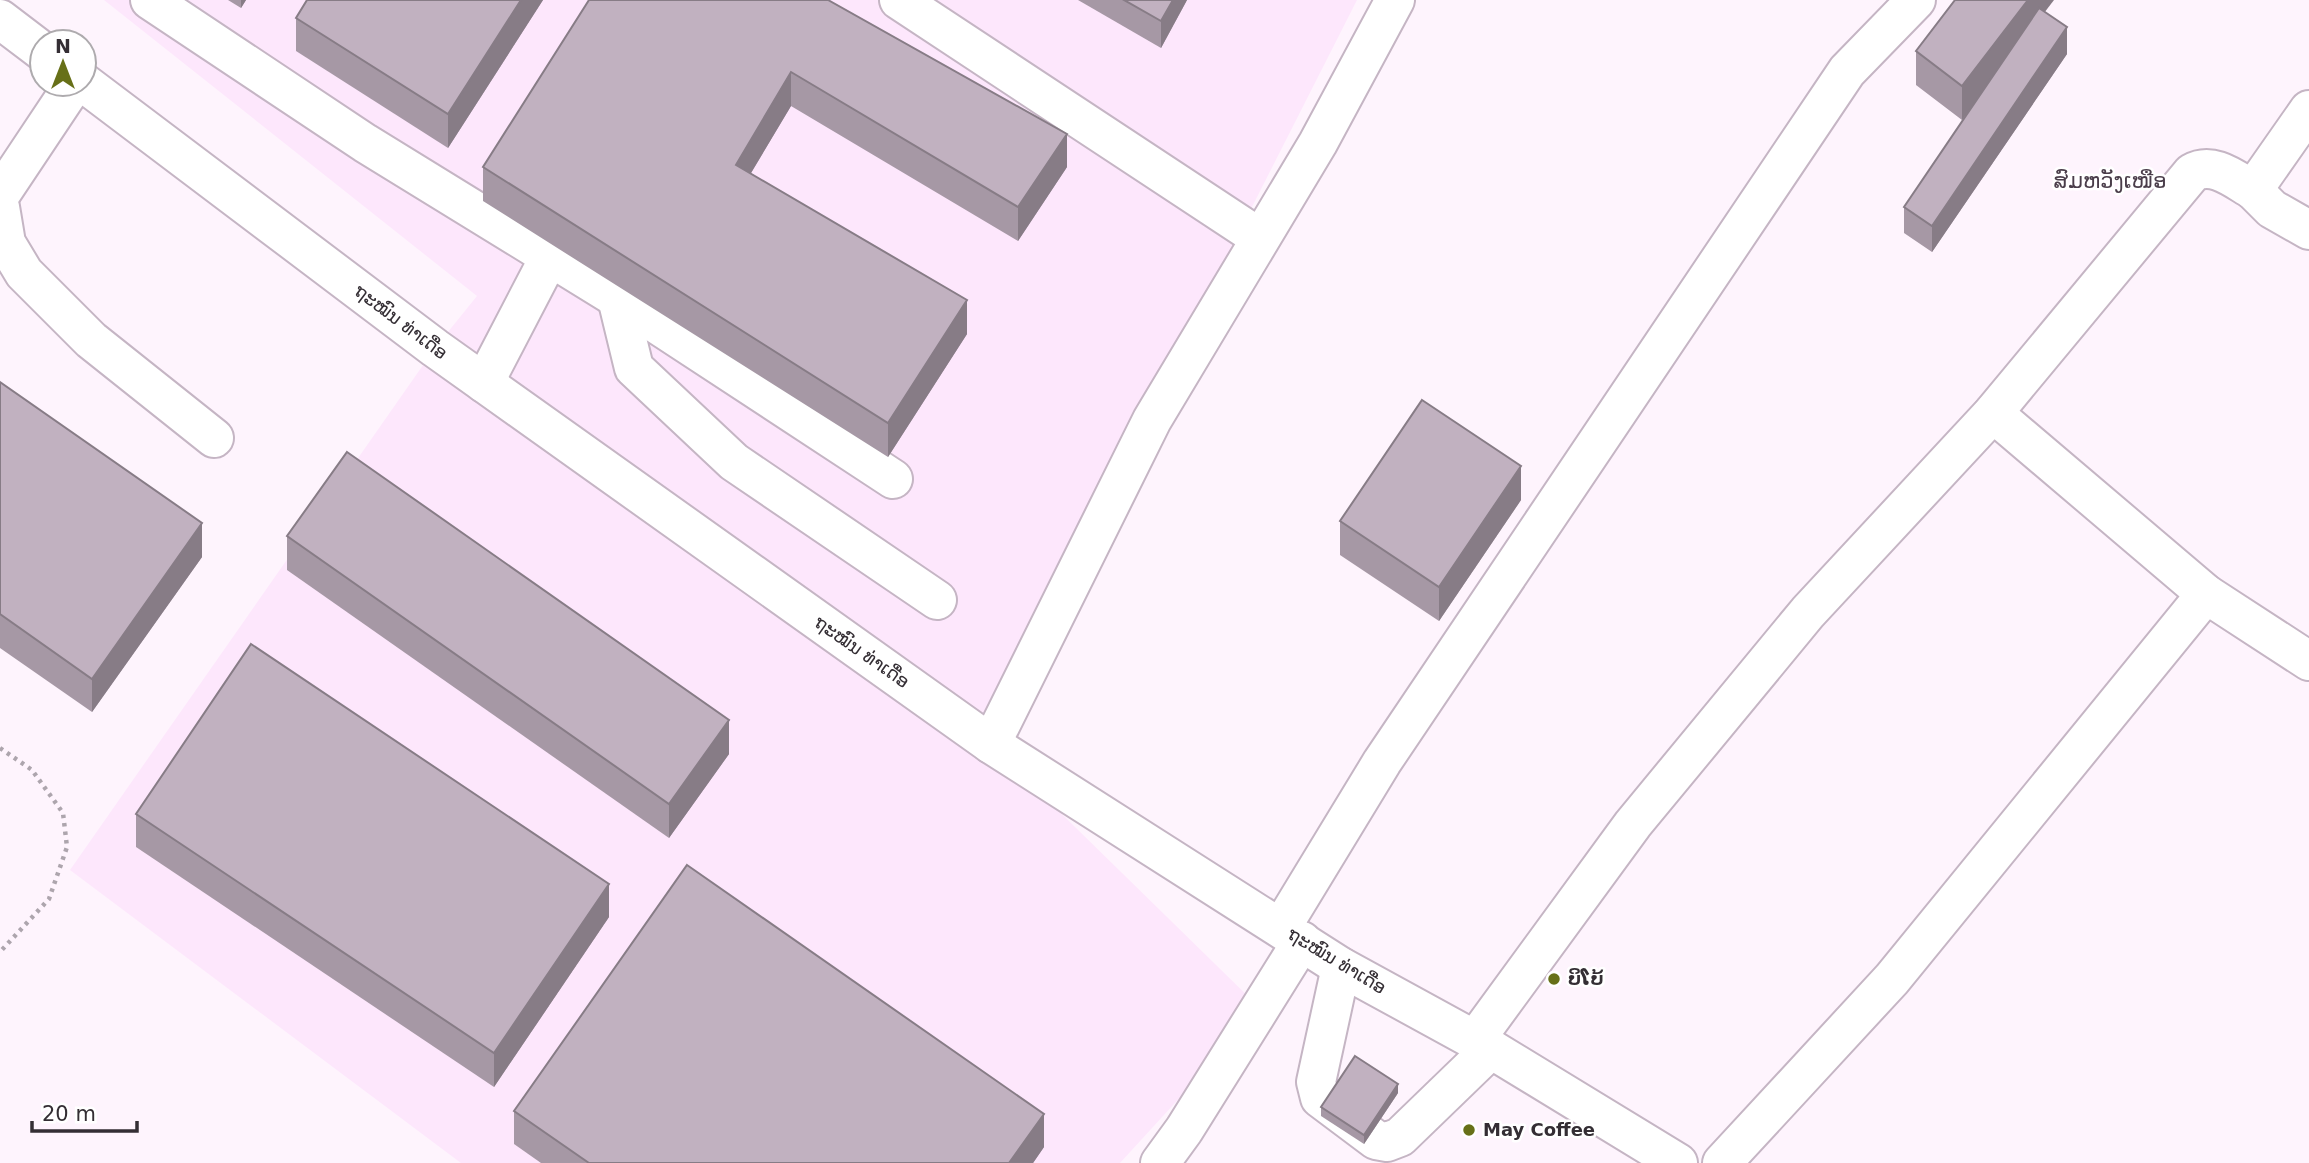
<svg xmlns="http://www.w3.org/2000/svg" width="2309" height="1163" font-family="'DejaVu Sans','Noto Sans Lao',sans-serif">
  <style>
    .built { fill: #fde7fc }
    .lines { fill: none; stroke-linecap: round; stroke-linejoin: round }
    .minor-casing { stroke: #c5b5c4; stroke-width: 42 }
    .major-casing { stroke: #c5b5c4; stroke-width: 42 }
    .path { stroke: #ada5ad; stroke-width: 4.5; stroke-dasharray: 3.5 5; stroke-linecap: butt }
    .minor { stroke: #fff; stroke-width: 38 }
    .major { stroke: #fff; stroke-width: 38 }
    .wall { fill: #a698a5 }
    .shaded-wall { fill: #877c86 }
    .building { fill: #c1b1c0; stroke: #877c86; stroke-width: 2 }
    .poi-dot { fill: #677018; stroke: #fff; stroke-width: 2.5 }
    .labels { text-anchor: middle; stroke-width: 5; stroke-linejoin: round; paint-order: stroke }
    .street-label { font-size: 18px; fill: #342e34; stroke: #fff }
    .poi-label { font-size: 18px; font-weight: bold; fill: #342e34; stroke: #fff; text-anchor: start }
    .quarter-label { font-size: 21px; fill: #4a3d4a; stroke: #fff }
  </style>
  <rect width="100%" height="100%" fill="#fef4fd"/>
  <!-- built -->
  <path class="built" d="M104,0H1357L983,737L1261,1009L1120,1163H461L70,870L435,348L477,296Z"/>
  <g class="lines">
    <defs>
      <g id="minor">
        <path d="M150,0L365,143L617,298L893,479"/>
        <path d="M899,0L1260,238"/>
        <path d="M2253,190L2272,209L2309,230"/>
        <path d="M0,195L74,84"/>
        <path d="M0,207L6,243L24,273L91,340L214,438"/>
        <path d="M617,298L634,368L734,462L937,600"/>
        <path d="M484,383L550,256"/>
        <path d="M1993,413L2206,594L2309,661"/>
        <path d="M991,744L1152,420L1318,143L1395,0"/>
        <path d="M1281,928L1382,762L1847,71L1916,0"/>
        <path d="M1341,967L1316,1082L1320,1098L1376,1140L1387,1142L1400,1137L1491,1049"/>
        <path d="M1475,1040L1633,824L1808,612L1993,413L2192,173C2213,161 2234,179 2253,190L2309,110"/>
        <path d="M1160,1163L1184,1130L1302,941"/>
        <path d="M1722,1163L1892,979L2206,594"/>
      </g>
      <g id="major">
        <path d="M0,19L42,51"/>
        <path d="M84,83L435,348L991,744L1341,967L1491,1049L1678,1163"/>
      </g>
    </defs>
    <!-- minor casing -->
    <use href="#minor" class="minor-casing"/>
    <!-- major casing -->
    <use href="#major" class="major-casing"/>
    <!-- path -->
    <path class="path" d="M0,748L32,770L63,813L67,847L49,899L0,952"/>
    <!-- minor -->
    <use href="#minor" class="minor"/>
    <!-- major -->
    <use href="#major" class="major"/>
  </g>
  <!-- wall -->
  <g class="wall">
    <path d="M228,0H246L241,8Z"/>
    <path d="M307,0H543L448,148L296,51V18Z"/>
    <path d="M589,0L1067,167L1018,241L791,106L751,173L967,334L888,457L483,201V167Z"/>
    <path d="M1078,0H1187L1161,48Z"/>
    <path d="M2045,12L2067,54L1932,252L1904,233V207L1973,105L1962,120L1916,85V51Z"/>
    <path d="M0,382L202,557L92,712L0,648Z"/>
    <path d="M1521,500L1439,621L1340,555V521Z"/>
    <path d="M287,536L729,754L669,838L287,570Z"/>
    <path d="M136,814L609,917L494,1087L136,847Z"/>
    <path d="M1398,1093L1364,1144L1321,1116V1107Z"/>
    <path d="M514,1111L1044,1147L1033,1163H541L514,1144Z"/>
  </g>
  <!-- shaded-wall -->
  <g class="shaded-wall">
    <path d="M241,0H246L241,8Z"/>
    <path d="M521,0H543L448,148V114Z"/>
    <path d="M1173,0H1187L1161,48V21Z"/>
    <path d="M2028,0H2054L1962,120V86Z"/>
    <path d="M2067,27V54L1932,252V226Z"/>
    <path d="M791,72V106L736,198V165Z"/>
    <path d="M1067,134V167L1018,241V207Z"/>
    <path d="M967,300V334L888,457V423Z"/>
    <path d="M1521,466V500L1439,621V587Z"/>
    <path d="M202,523V557L92,712V679Z"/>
    <path d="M729,720V754L669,838V804Z"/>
    <path d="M609,884V917L494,1087V1053Z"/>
    <path d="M1398,1084V1093L1364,1144V1135Z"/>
    <path d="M1044,1114V1147L1033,1163H1009Z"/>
  </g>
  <!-- building -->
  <g class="building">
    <path d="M307,0H521L448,114L296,18Z"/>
    <path d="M589,0H828L1067,134L1018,207L791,72L736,165L967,300L888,423L483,167Z"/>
    <path d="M1124,0H1173L1161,21Z"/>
    <path d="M1955,0H2028L1962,86L1916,51Z"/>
    <path d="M2039,8L2067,27L1932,226L1904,207Z"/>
    <path d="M0,382L202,523L92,679L0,614Z"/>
    <path d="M1422,400L1521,466L1439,587L1340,521Z"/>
    <path d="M347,452L729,720L669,804L287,536Z"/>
    <path d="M251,644L609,884L494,1053L136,814Z"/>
    <path d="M687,865L1044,1114L1009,1163H589L514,1111Z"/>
    <path d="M1355,1056L1398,1084L1364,1135L1321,1107Z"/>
  </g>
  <!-- markers -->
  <g class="poi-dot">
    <circle cx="1554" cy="979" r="7"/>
    <circle cx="1469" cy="1130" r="7"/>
  </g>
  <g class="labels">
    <!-- street labels -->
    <g class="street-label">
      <text transform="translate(401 322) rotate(37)" y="6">ຖະໝົນ ທ່າເດື່ອ</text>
      <text transform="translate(862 652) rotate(35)" y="6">ຖະໝົນ ທ່າເດື່ອ</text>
      <text transform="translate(1337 961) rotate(31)" y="6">ຖະໝົນ ທ່າເດື່ອ</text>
    </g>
    <!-- poi labels -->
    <g class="poi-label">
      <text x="1568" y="985">ບິໂບ້</text>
      <text x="1483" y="1136">May Coffee</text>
    </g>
    <!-- quarter labels -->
    <g class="quarter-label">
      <text x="2110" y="188">ສົມຫວັງເໜືອ</text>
    </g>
  </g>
  <!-- north arrow -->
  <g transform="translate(63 63)"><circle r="33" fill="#ffffff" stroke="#aeabae" stroke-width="2"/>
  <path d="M0-5L12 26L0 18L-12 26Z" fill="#677018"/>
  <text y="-10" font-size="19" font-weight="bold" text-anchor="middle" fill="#342e34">N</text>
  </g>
  <!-- scale -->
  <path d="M32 1121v10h105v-10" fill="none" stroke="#342e34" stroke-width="3.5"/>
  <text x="42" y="1121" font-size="21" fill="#342e34" stroke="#ffffff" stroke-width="5" paint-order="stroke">20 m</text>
</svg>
